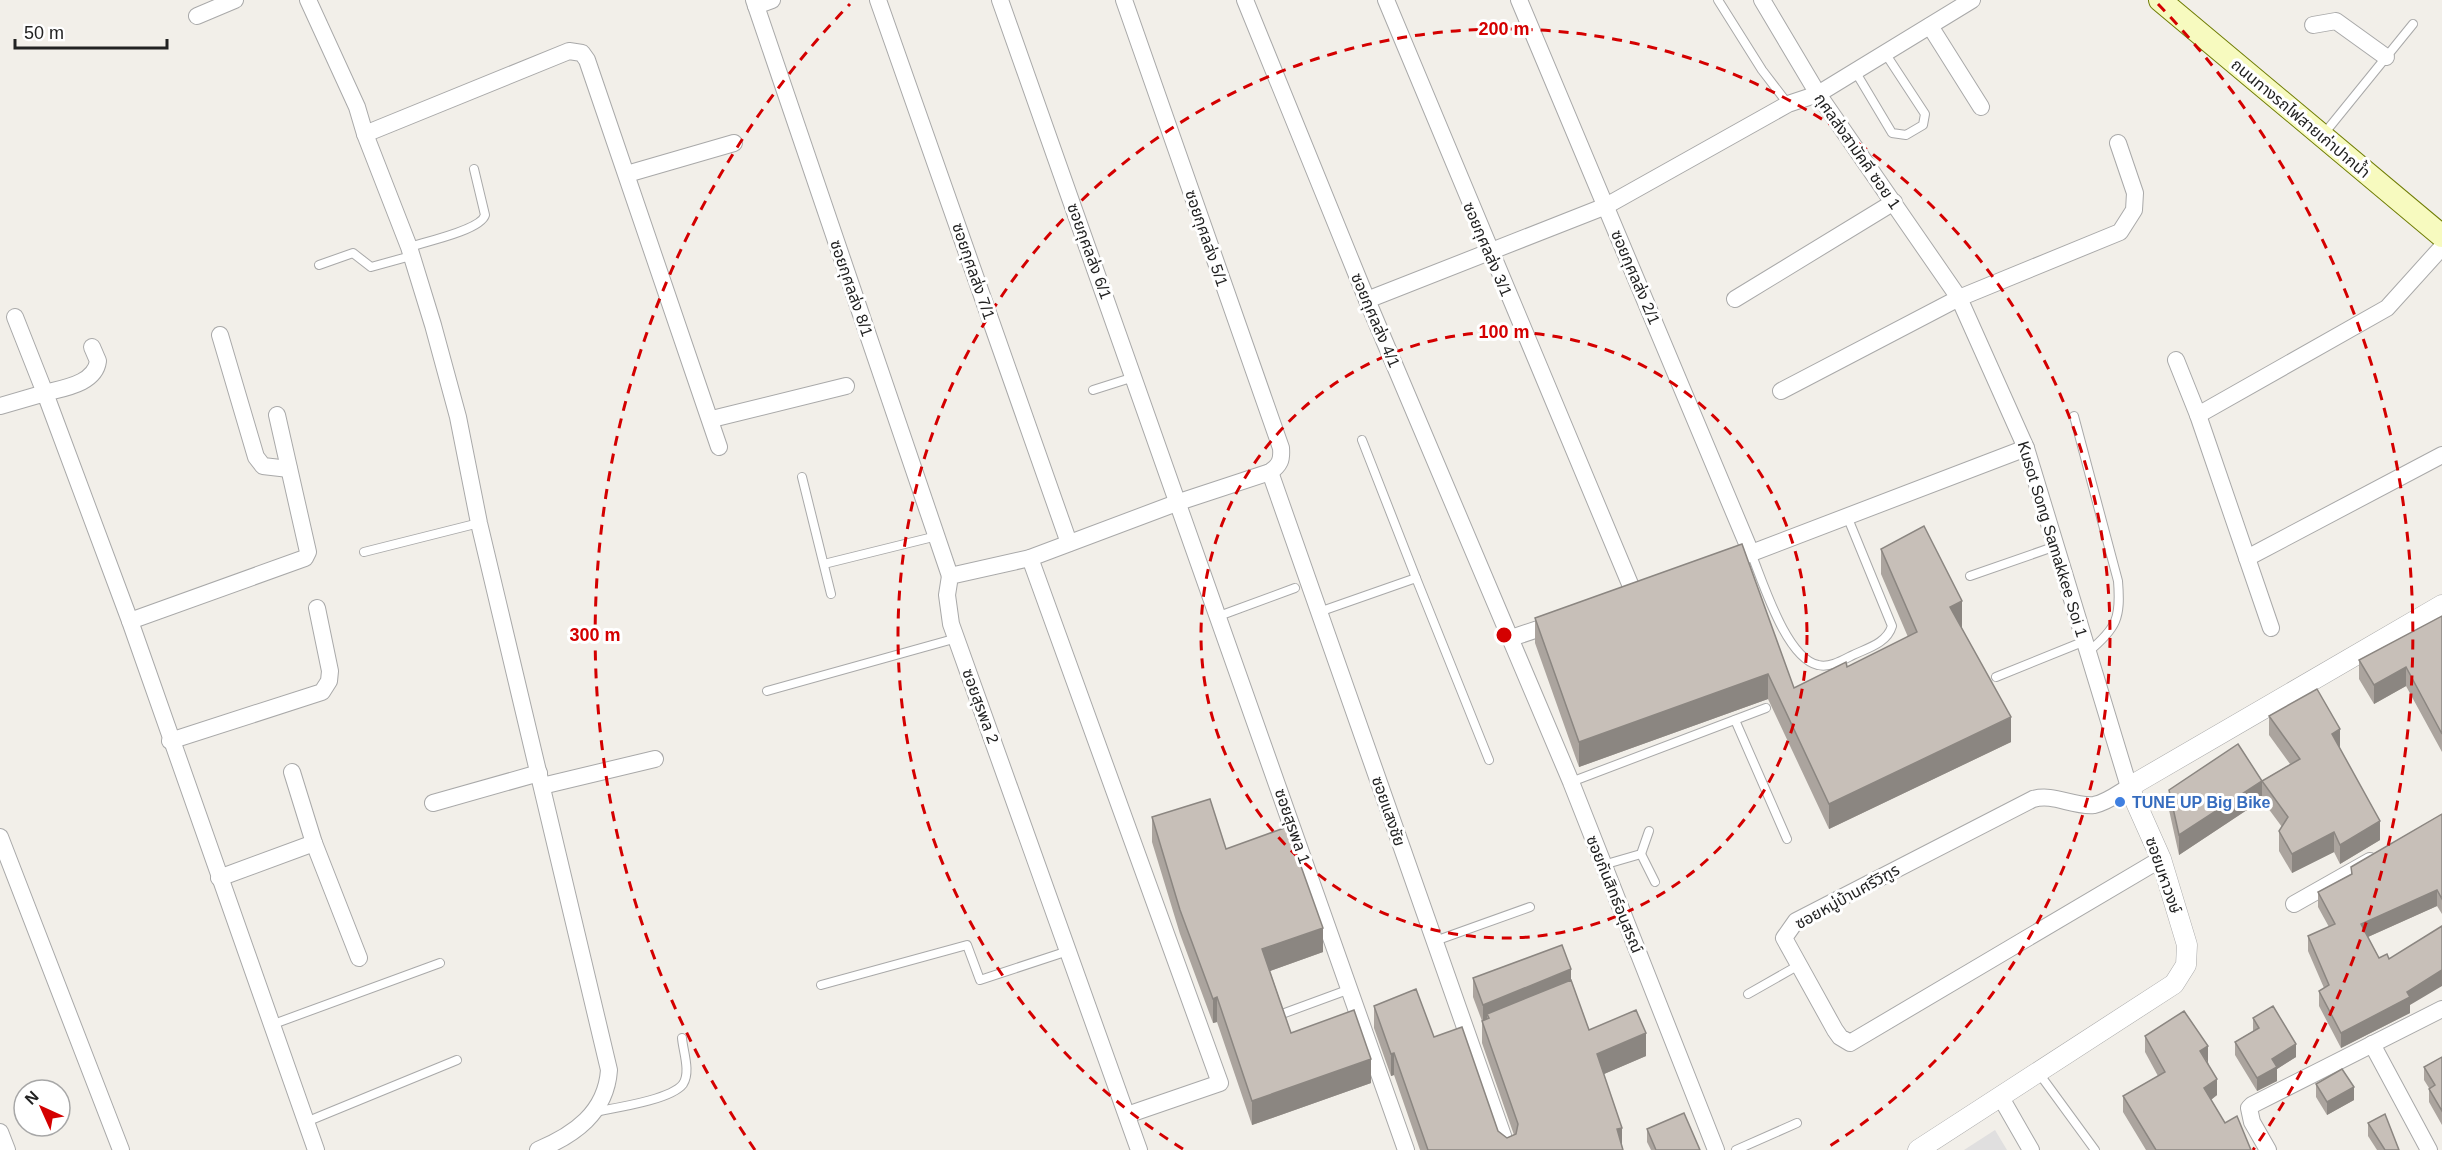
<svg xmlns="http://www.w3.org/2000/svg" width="2442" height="1150" font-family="Helvetica,'Noto Sans Thai',sans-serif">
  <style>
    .residential { fill: #e0dfdf }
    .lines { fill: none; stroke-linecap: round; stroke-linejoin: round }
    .service-casing { stroke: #a9a9a9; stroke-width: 10 }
    .minor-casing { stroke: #a9a9a9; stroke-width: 18 }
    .tertiary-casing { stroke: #a9a9a9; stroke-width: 21 }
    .secondary-casing { stroke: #707d05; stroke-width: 24 }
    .service { stroke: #fff; stroke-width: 8 }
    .minor { stroke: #fff; stroke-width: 16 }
    .tertiary { stroke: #fff; stroke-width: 20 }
    .secondary { stroke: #f7fabf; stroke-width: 22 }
    .wall { fill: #aba49e }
    .shaded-wall { fill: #8b8681 }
    .building { fill: #c7bfb8; stroke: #8b8681; stroke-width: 1.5 }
    .ring { fill: none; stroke: #d40000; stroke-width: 3; stroke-dasharray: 10 8 }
    .shop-dot { fill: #3f7fe0; stroke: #fff; stroke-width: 2 }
    .labels { text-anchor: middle; stroke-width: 6; stroke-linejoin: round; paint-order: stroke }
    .street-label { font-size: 16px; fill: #222; stroke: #fff }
    .shop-label { font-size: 16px; font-weight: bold; fill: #366cbe; stroke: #fff; text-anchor: start }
    .centre { fill: #d40000; stroke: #fff; stroke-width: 3 }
    .ring-label { font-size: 18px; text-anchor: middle; font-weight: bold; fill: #d40000; stroke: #fff; stroke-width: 6; stroke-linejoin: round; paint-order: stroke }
  </style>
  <rect width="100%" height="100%" fill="#f2efe9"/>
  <!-- residential -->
  <path class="residential" d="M1995,1130L2007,1150H1964Z"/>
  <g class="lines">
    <defs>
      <g id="service">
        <path d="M1718,0L1762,70L1788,104"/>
        <path d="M1855,71L1892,133L1906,135L1923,125L1925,114L1885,53"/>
        <path d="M2323,135L2413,24"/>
        <path d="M409,247C425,242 481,230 485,215L474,169"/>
        <path d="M319,265L353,253L371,267L411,256"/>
        <path d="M1093,390L1134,377"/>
        <path d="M2074,416L2118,581C2121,618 2117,628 2088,652"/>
        <path d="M1362,440L1416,578"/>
        <path d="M802,477L831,594"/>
        <path d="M364,552L479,523"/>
        <path d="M1751,553C1763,582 1786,658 1818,665C1830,668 1843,660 1853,655C1868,648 1887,643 1892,626L1847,516"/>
        <path d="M824,564L937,536"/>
        <path d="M1970,576L2056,546"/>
        <path d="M1319,612L1416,578L1489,760"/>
        <path d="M1219,616L1295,588"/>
        <path d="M1996,677L2085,641"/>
        <path d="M767,691L957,638"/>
        <path d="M1735,720L1787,839"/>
        <path d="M1571,782L1766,708"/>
        <path d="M1641,854L1655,882"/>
        <path d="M1603,865L1641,854L1649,831"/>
        <path d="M1435,941L1530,907"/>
        <path d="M821,985L967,945L980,980L1068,951"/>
        <path d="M1748,994L1799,965"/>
        <path d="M1282,1014L1350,989"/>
        <path d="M271,1025L440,963"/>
        <path d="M2038,1072L2095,1150"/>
        <path d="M594,1112C614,1108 671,1100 683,1084C691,1072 683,1051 682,1038"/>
        <path d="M306,1122L457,1060"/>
        <path d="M1736,1150L1797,1123"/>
      </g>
      <g id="minor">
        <path d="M308,0L357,107L365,134L409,247L433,325L458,417L479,523L609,1070C606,1113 574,1135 538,1150"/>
        <path d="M754,0L950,576"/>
        <path d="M878,0L1069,543"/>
        <path d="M1000,0L1406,1150"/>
        <path d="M1124,0L1281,448C1282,460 1280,465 1270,472L1179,502L1030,558L950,576L947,595L951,624L1139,1150"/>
        <path d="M1245,0L1367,300L1571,782L1716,1150"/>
        <path d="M1386,0L1635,596"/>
        <path d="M1519,0L1751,553"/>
        <path d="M1762,0L1818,94L1959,298L2026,448L2129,787C2119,793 2106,803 2094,805C2072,807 2054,793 2033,799L1796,921L1784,938L1835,1030L1840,1037L1850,1043L2161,859"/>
        <path d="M756,6L772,0"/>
        <path d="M197,16L235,0"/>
        <path d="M2313,25L2336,21L2386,57"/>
        <path d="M1930,26L1981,107"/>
        <path d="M365,134L569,51L582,53L587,60L719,447"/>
        <path d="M627,174L734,143"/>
        <path d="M1735,299L1894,202"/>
        <path d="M1367,300L1606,206L1788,104L1818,94L1972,0"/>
        <path d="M15,317L45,393C63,388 95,384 98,361L92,347"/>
        <path d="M220,335L256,457L263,466L289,469"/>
        <path d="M2176,360L2198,415L2271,628"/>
        <path d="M1781,391L1959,298L2120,232L2134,210L2135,193L2118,143"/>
        <path d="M0,406L45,393L130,621L316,1150"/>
        <path d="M2198,415L2387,308L2442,247"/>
        <path d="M712,419L846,386"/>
        <path d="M1270,472L1508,1150"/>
        <path d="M1741,557L2026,448"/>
        <path d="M1030,558L1220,1083L1127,1115"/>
        <path d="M2247,558L2442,455"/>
        <path d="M130,621L305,558L308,552L277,415"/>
        <path d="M1511,638L1556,623"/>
        <path d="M170,741L322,692L329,681L330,671L317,608"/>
        <path d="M292,772L314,843L359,958"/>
        <path d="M542,786L655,759"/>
        <path d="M433,803L539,773"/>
        <path d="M0,837L121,1150"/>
        <path d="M219,878L314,843"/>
        <path d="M2294,904L2370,861"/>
        <path d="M2372,1044L2429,1150"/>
        <path d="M2000,1096L2031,1150"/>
        <path d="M0,1132L7,1150"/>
        <path d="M2268,1150L2252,1122L2249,1108L2252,1105L2442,1009"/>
      </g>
      <path id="tertiary" d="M1918,1150L2174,984L2186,965L2187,945L2161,859L2129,787L2442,605"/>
      <path id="secondary" d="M2160,0L2442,236"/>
    </defs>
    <!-- service casing -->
    <use href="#service" class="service-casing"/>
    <!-- minor casing -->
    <use href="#minor" class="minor-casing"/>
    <!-- tertiary casing -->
    <use href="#tertiary" class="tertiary-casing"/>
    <!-- secondary casing -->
    <use href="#secondary" class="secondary-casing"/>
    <!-- service -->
    <use href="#service" class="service"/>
    <!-- minor -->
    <use href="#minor" class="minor"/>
    <!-- tertiary -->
    <use href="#tertiary" class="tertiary"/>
    <!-- secondary -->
    <use href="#secondary" class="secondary"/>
  </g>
  <!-- wall -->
  <g class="wall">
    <path d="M1742,544L1794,688L1847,667L1908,637L1881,574V549L1962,627H1961L2011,742L1829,829L1768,699L1579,767L1535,643V618Z"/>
    <path d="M2442,616V752L2406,686L2374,704L2359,679V660Z"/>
    <path d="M2269,716L2340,749L2380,840L2340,864L2334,852L2292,873L2279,851V831L2282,827L2262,800L2179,855L2169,810V790L2262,781L2290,764L2269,735Z"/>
    <path d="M2442,814V914L2437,906L2368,937L2379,958L2410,1005V1013L2341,1048L2319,1006V991L2324,988L2308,951V936L2329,927L2318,907V892L2351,874V867Z"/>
    <path d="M1152,817L1226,849L1323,952L1270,971L1291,1033L1371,1083L1252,1125L1217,1022L1213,1023L1180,934L1152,842Z"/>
    <path d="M1473,978L1571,980L1589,1030L1646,1056L1604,1074L1623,1150H1420L1394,1075L1391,1076L1374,1028V1006L1434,1037L1498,1131L1507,1138L1514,1135L1482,1043V1021L1473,997Z"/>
    <path d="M2253,1018L2296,1057L2277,1069V1081L2257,1091L2235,1055V1042L2253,1031Z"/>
    <path d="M2145,1036L2208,1062L2217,1095L2211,1100L2225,1123L2251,1150H2146L2123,1112V1096L2158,1076L2145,1052Z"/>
    <path d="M2442,1057V1125L2429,1102V1088L2424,1080V1067Z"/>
    <path d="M2316,1084L2354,1100L2327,1115L2316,1097Z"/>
    <path d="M2368,1123L2399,1150H2377L2368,1136Z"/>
    <path d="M1647,1129L1700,1150H1651L1647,1142Z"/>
  </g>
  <!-- shaded-wall -->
  <g class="shaded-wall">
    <path d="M1962,601V627L1950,633V607Z"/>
    <path d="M2406,667V686L2374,704V685Z"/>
    <path d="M1768,674V699L1579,767V742Z"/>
    <path d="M2011,717V742L1829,829V804Z"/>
    <path d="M2340,729V749L2332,734Z"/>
    <path d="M2262,781V800L2179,855V835Z"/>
    <path d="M2380,821V840L2340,864V845Z"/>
    <path d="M2334,832V852L2292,873V854Z"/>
    <path d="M2437,890V906L2361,940V924Z"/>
    <path d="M1323,928V952L1262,974V949Z"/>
    <path d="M1571,969V989L1487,1014V1023L1483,1024V1005Z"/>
    <path d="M2442,970V986L2410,1005V1013L2341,1048V1033Z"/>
    <path d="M1217,997V1022L1213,1023V999Z"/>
    <path d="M1646,1033V1056L1597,1077V1054Z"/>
    <path d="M2296,1044V1057L2277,1069V1081L2257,1091V1078L2272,1059Z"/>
    <path d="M2208,1046V1063L2200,1051Z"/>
    <path d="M1394,1053V1075L1391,1076V1054Z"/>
    <path d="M1371,1059V1083L1252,1125V1101Z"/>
    <path d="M2217,1079V1095L2204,1105V1088Z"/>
    <path d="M2354,1087V1100L2327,1115V1102Z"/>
    <path d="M1622,1128V1150L1617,1129Z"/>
  </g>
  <!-- building -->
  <g class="building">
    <path d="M1924,526L1962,601L1950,607L2011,717L1829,804L1768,674L1579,742L1535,618L1742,544L1794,688L1846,662L1847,667L1917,632L1881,549Z"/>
    <path d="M2442,616V734L2406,667L2374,685L2359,660Z"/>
    <path d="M2317,689L2340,729L2332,734L2380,821L2340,845L2334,832L2292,854L2279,831L2288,817L2262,781L2300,759L2269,716Z"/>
    <path d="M2238,744L2262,781L2179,835L2169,790Z"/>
    <path d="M1210,799L1226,849L1287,827L1323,928L1262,949L1291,1033L1354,1010L1371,1059L1252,1101L1217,997L1213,999L1180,910L1152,817Z"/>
    <path d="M2442,814V899L2437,890L2361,924L2379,958L2387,954L2389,959L2442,926V970L2407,992L2410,997L2341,1033L2319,991L2329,985L2308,936L2335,924L2318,892L2352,874L2351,867Z"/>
    <path d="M1562,945L1571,969L1483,1005L1473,978Z"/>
    <path d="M1571,980L1589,1030L1636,1010L1646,1033L1597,1054L1622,1128L1617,1129L1623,1150H1428L1394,1053L1391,1054L1374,1006L1416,989L1434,1037L1462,1027L1498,1131L1507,1138L1516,1134L1518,1124L1482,1021L1489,1018L1487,1014Z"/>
    <path d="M2273,1006L2296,1044L2272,1059L2277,1067L2257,1078L2235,1042L2259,1028L2253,1018Z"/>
    <path d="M2184,1011L2208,1046L2200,1051L2217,1079L2204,1088L2225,1123L2237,1116L2251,1150H2156L2123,1096L2165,1072L2145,1036Z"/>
    <path d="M2442,1057V1111L2429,1089L2435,1085L2424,1067Z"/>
    <path d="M2342,1069L2354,1087L2327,1102L2316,1084Z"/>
    <path d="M1684,1113L1700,1150H1656L1647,1129Z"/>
    <path d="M2385,1114L2399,1150H2385L2368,1123Z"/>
  </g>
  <!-- distance rings -->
  <g class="ring">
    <circle cx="1504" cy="635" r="303"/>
    <path d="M1183 1149A606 606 0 1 1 1825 1149"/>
    <path d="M755 1150A909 909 0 0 1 850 4M2158 4A909 909 0 0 1 2253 1150"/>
  </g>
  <!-- markers -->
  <circle class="shop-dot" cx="2120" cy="802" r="6"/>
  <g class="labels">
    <!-- street labels -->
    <g class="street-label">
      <text transform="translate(2301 118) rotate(40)" y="6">ถนนทางรถไฟสายเก่าปากน้ำ</text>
      <text transform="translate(1858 151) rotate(55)" y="6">กุศลส่งสามัคคี ซอย 1</text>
      <text transform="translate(1207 238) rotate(71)" y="6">ซอยกุศลส่ง 5/1</text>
      <text transform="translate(1488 249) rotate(67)" y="6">ซอยกุศลส่ง 3/1</text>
      <text transform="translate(1090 251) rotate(70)" y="6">ซอยกุศลส่ง 6/1</text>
      <text transform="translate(974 271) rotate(71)" y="6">ซอยกุศลส่ง 7/1</text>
      <text transform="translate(1636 277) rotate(67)" y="6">ซอยกุศลส่ง 2/1</text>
      <text transform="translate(852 288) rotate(71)" y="6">ซอยกุศลส่ง 8/1</text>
      <text transform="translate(1376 320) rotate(67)" y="6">ซอยกุศลส่ง 4/1</text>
      <text transform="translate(2053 539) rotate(73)" y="6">Kusot Song Samakkee Soi 1</text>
      <text transform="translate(981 706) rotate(70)" y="6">ซอยสุรพล 2</text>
      <text transform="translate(1389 811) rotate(71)" y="6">ซอยแสงชัย</text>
      <text transform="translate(1293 826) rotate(71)" y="6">ซอยสุรพล 1</text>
      <text transform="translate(2164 875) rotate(71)" y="6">ซอยมหาวงษ์</text>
      <text transform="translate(1615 894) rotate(68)" y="6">ซอยกันสิทธ์อนุสรณ์</text>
      <text transform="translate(1847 896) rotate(-29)" y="6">ซอยหมู่บ้านศรีวิฑูร</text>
    </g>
    <!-- shop labels -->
    <g class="shop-label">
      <text x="2132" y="808">TUNE UP Big Bike</text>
    </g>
  </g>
  <circle cx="1504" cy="635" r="9" class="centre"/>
  <g class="ring-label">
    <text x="1504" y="35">200 m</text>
    <text x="1504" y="338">100 m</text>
    <text x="595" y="641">300 m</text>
  </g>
  <!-- north arrow -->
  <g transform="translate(42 1108) rotate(315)"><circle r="28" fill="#ffffff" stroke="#a7a7a7" stroke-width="1.5"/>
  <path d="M0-4.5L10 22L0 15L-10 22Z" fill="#d40000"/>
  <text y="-9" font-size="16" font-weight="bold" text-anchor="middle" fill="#222222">N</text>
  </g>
  <!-- scale -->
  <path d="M15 39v9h152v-9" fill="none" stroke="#222222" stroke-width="3"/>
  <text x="24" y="39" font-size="18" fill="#222222" stroke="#ffffff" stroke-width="4.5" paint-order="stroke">50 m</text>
</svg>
